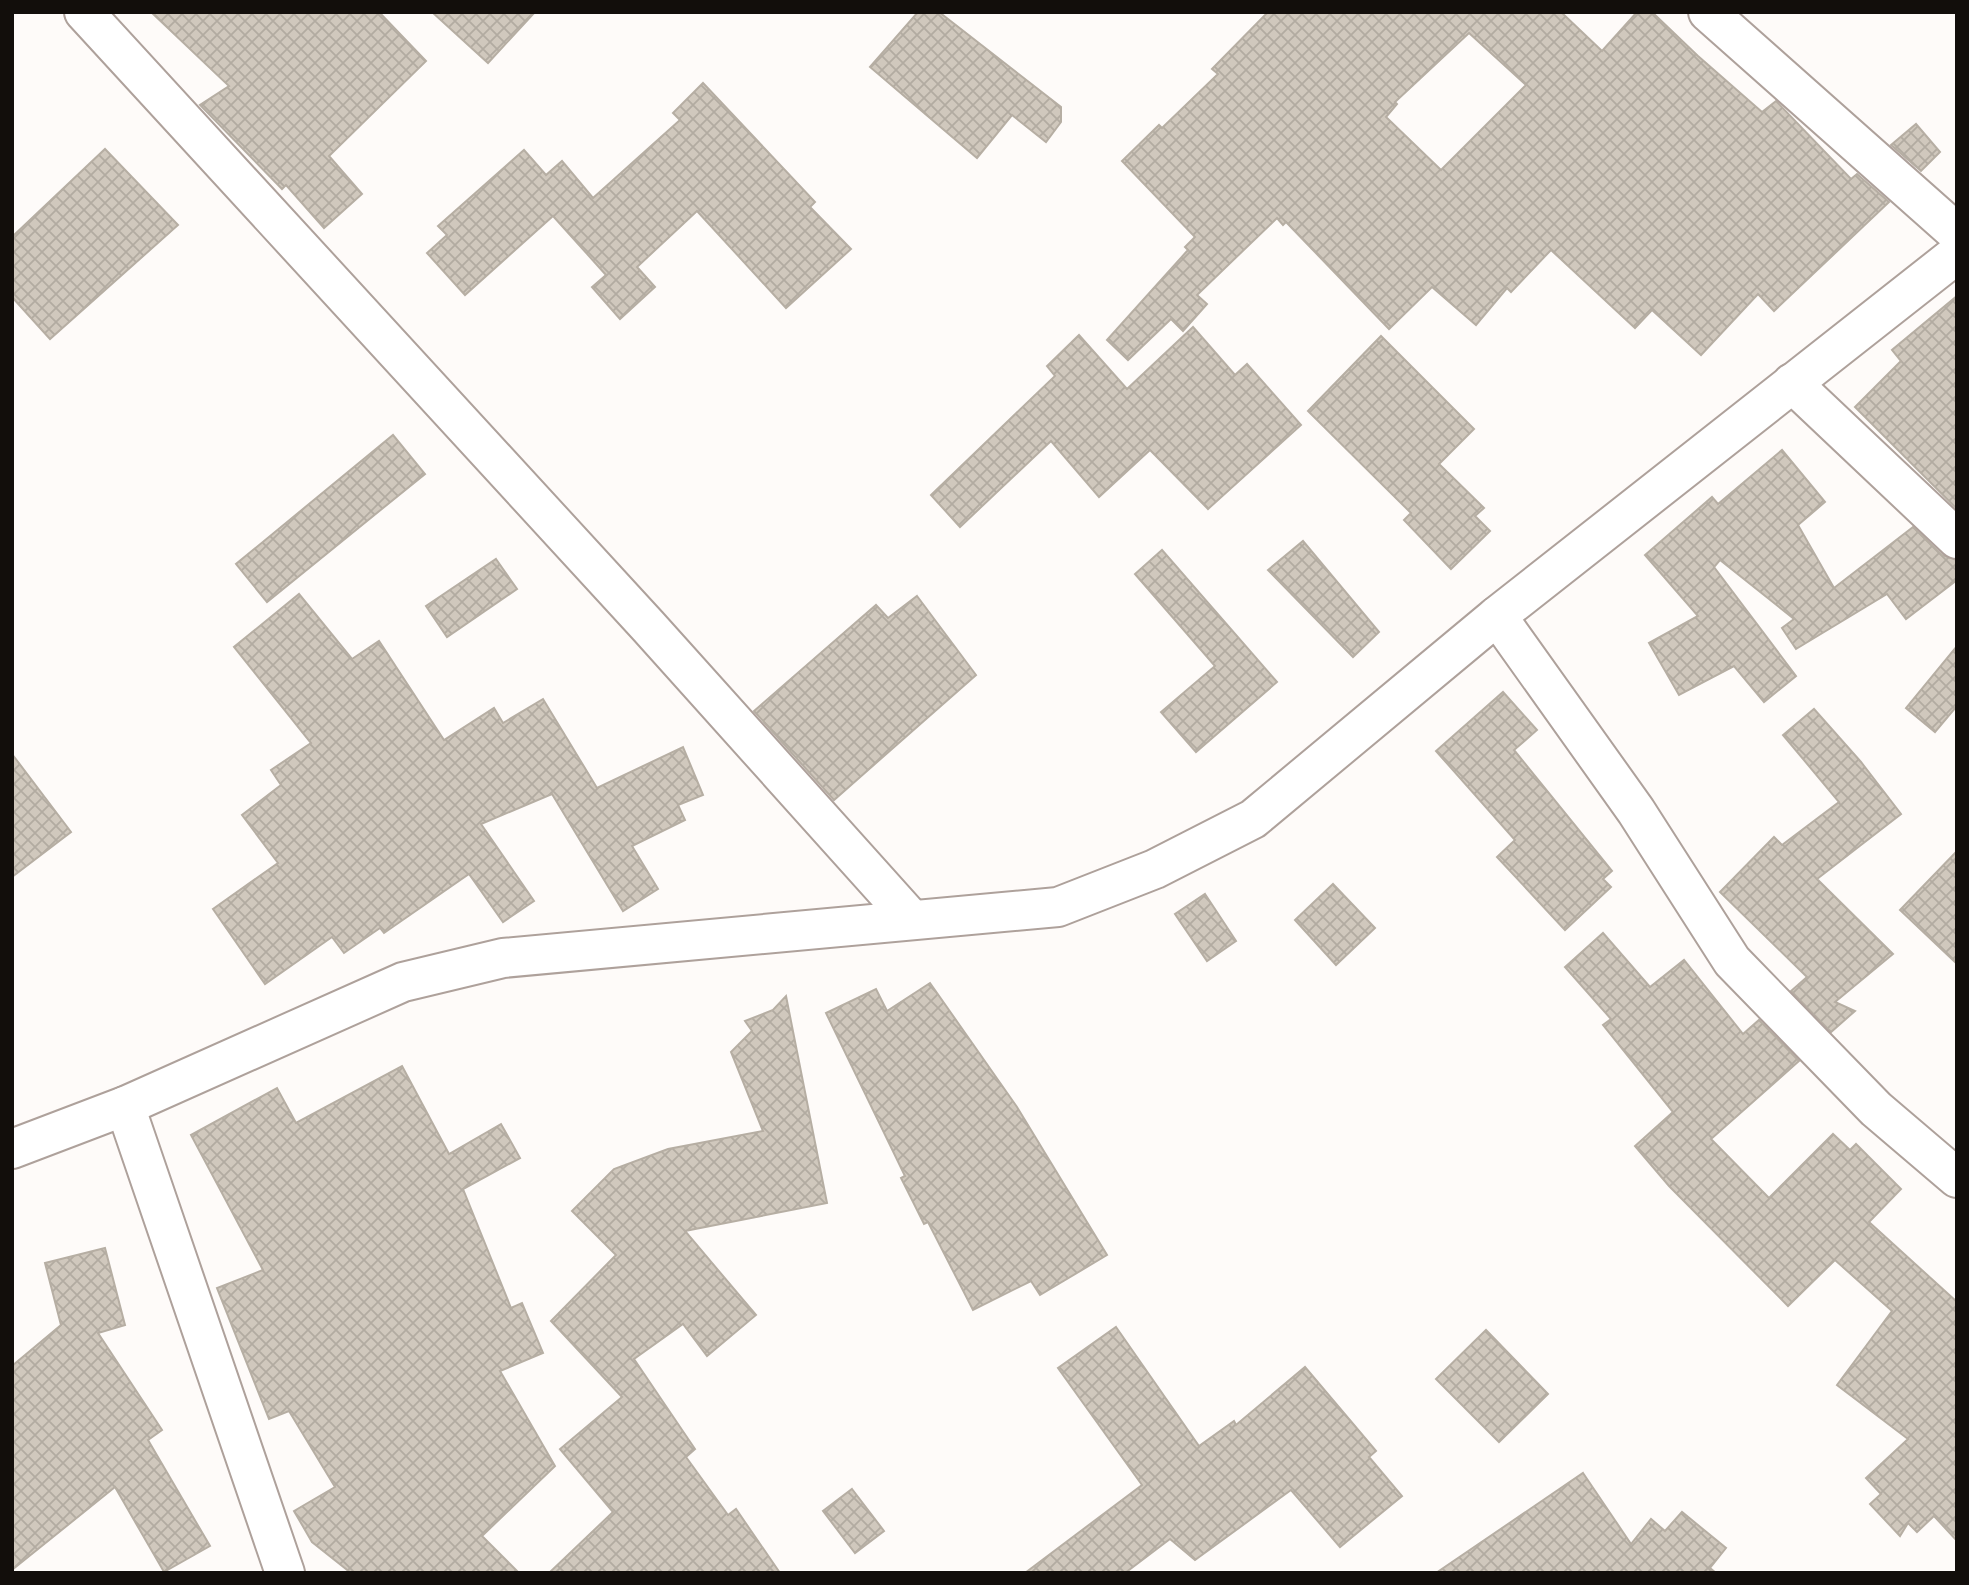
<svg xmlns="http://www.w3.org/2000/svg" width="1969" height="1585" font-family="Signika,sans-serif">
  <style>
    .building { fill: url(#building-cross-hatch); stroke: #b6aea3; stroke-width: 2; fill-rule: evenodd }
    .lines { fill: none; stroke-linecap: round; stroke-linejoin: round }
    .minor-casing { stroke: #aea19b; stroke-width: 42 }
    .minor { stroke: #fff; stroke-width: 38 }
  </style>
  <defs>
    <pattern id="building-cross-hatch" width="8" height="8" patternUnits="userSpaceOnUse" patternTransform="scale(1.75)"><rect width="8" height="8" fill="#d0c8bd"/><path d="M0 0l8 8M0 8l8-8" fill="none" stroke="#b2aba1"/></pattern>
  </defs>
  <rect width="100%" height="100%" fill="#fefbf9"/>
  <!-- building -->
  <g class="building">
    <path d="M151,12H379L426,61L329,156L362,194L324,228L286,185L282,189L200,105L229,86Z"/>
    <path d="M432,12H535L488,63Z"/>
    <path d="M918,12H939L1061,107V122L1046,142L1012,115L977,158L870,67Z"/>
    <path d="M1268,12H1561L1602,51L1637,12H1652L1698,56L1762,112L1776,101L1851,179L1857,174L1889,202L1774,311L1758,294L1701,355L1652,310L1635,328L1551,250L1511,292L1507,288L1476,325L1432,287L1389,329L1286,222L1283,225L1277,218L1197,295L1207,304L1183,331L1171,319L1128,360L1107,340L1188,250L1185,247L1195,237L1122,161L1159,125L1162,128L1218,74L1212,69ZM1469,33L1526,85L1441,170L1386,117L1397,104L1395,102Z"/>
    <path d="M703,83L815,202L810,207L851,249L786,308L697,211L637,267L655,287L620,319L592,287L606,275L553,216L465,295L427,253L447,235L438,226L524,150L546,175L562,161L593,198L680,120L673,113Z"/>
    <path d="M1916,124L1940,152L1921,171L1891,145Z"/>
    <path d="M105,149L178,225L50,339L12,297V237Z"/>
    <path d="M1957,296V509L1855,407L1901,361L1892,350Z"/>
    <path d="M1193,327L1235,375L1247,364L1301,425L1208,509L1150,450L1099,497L1051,441L960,527L931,495L1055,376L1047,366L1079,335L1127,389Z"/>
    <path d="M1381,336L1474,429L1439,464L1484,508L1475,516L1490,531L1451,569L1404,520L1411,513L1308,411Z"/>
    <path d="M393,435L425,474L267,602L236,564Z"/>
    <path d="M1782,450L1825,502L1798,525L1834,588L1913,527L1942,555L1957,560V580L1906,619L1887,594L1796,649L1782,628L1794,619L1720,560L1714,567L1796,676L1764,702L1734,666L1679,695L1649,643L1698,616L1645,555L1712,497L1718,504Z"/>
    <path d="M1303,541L1379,632L1353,657L1268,570Z"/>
    <path d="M1162,550L1277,682L1196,752L1161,712L1215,666L1135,574Z"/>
    <path d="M496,559L517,589L447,637L426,606Z"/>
    <path d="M299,594L352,659L379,641L444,740L494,708L503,723L543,699L597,788L683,747L703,795L678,805L685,820L632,846L658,889L623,911L552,794L481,824L534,901L503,922L469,874L384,933L380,928L344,953L332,937L265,984L213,909L278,863L242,815L281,785L271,770L311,743L234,647Z"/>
    <path d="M917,596L976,675L834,800L754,711L876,605L888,618Z"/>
    <path d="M1957,646V706L1935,732L1906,708Z"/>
    <path d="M1503,692L1537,730L1514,750L1612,871L1603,879L1611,887L1565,930L1497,857L1515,840L1436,751Z"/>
    <path d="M1814,709L1861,762L1901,814L1817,879L1893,954L1835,1002L1855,1011L1831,1032L1791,991L1807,977L1720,892L1774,837L1782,845L1839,802L1783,735Z"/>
    <path d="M12,754L71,832L12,877Z"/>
    <path d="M1957,851V964L1900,910Z"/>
    <path d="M1333,884L1375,928L1336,965L1295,920Z"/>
    <path d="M1205,894L1236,941L1207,961L1175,914Z"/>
    <path d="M1603,933L1650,987L1684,960L1743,1034L1759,1020L1799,1061L1711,1139L1769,1198L1833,1134L1850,1150L1856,1144L1901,1189L1869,1222L1957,1302V1541L1934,1516L1917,1532L1908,1523L1900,1536L1870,1504L1881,1494L1866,1478L1908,1439L1837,1385L1892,1311L1835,1260L1788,1306L1669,1186L1635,1146L1673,1112L1603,1025L1611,1019L1565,967Z"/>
    <path d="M930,983L1017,1107L1107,1255L1040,1295L1031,1281L973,1310L928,1222L924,1224L901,1178L905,1176L826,1013L876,989L887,1011Z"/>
    <path d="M786,996L827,1203L685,1231L756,1315L707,1356L683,1324L634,1359L695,1449L686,1457L728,1515L736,1509L780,1573H549L613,1512L560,1449L622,1397L551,1321L616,1255L572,1211L614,1169L668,1149L763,1131L731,1052L752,1031L745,1021L773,1010Z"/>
    <path d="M402,1066L449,1154L501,1124L520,1158L463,1189L511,1308L522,1303L543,1353L500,1371L555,1466L482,1536L519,1573H351L312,1542L294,1511L335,1487L289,1411L269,1419L217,1288L263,1270L191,1135L277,1088L296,1123Z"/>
    <path d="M105,1248L125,1325L98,1333L162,1430L148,1440L210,1546L164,1572L115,1487L12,1570V1366L61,1325L45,1263Z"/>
    <path d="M1116,1327L1199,1446L1234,1421L1236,1425L1305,1367L1376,1451L1369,1457L1402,1496L1340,1547L1291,1490L1195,1560L1170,1539L1125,1573H1025L1142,1485L1058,1368Z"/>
    <path d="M1486,1330L1548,1394L1499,1442L1436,1379Z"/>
    <path d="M1583,1473L1631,1544L1651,1519L1665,1531L1682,1512L1726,1548L1710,1568L1716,1573H1436Z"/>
    <path d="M852,1489L884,1531L855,1553L823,1511Z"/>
  </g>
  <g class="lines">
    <defs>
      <g id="minor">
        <path d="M84,12L648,626L912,920"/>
        <path d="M1708,12L1957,233"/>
        <path d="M1792,383L1957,539"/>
        <path d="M1497,616L1636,811L1732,961L1876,1109L1957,1178"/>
        <path d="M125,1106L285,1573"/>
        <path d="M12,1149L125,1106L403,982L503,958L1058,907L1155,869L1253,819L1497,616L1957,254"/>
      </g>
    </defs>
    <!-- minor casing -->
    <use href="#minor" class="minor-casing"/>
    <!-- minor -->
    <use href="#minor" class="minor"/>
  </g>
  <!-- border -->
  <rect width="1969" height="1585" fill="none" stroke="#120e0b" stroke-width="28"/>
</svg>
